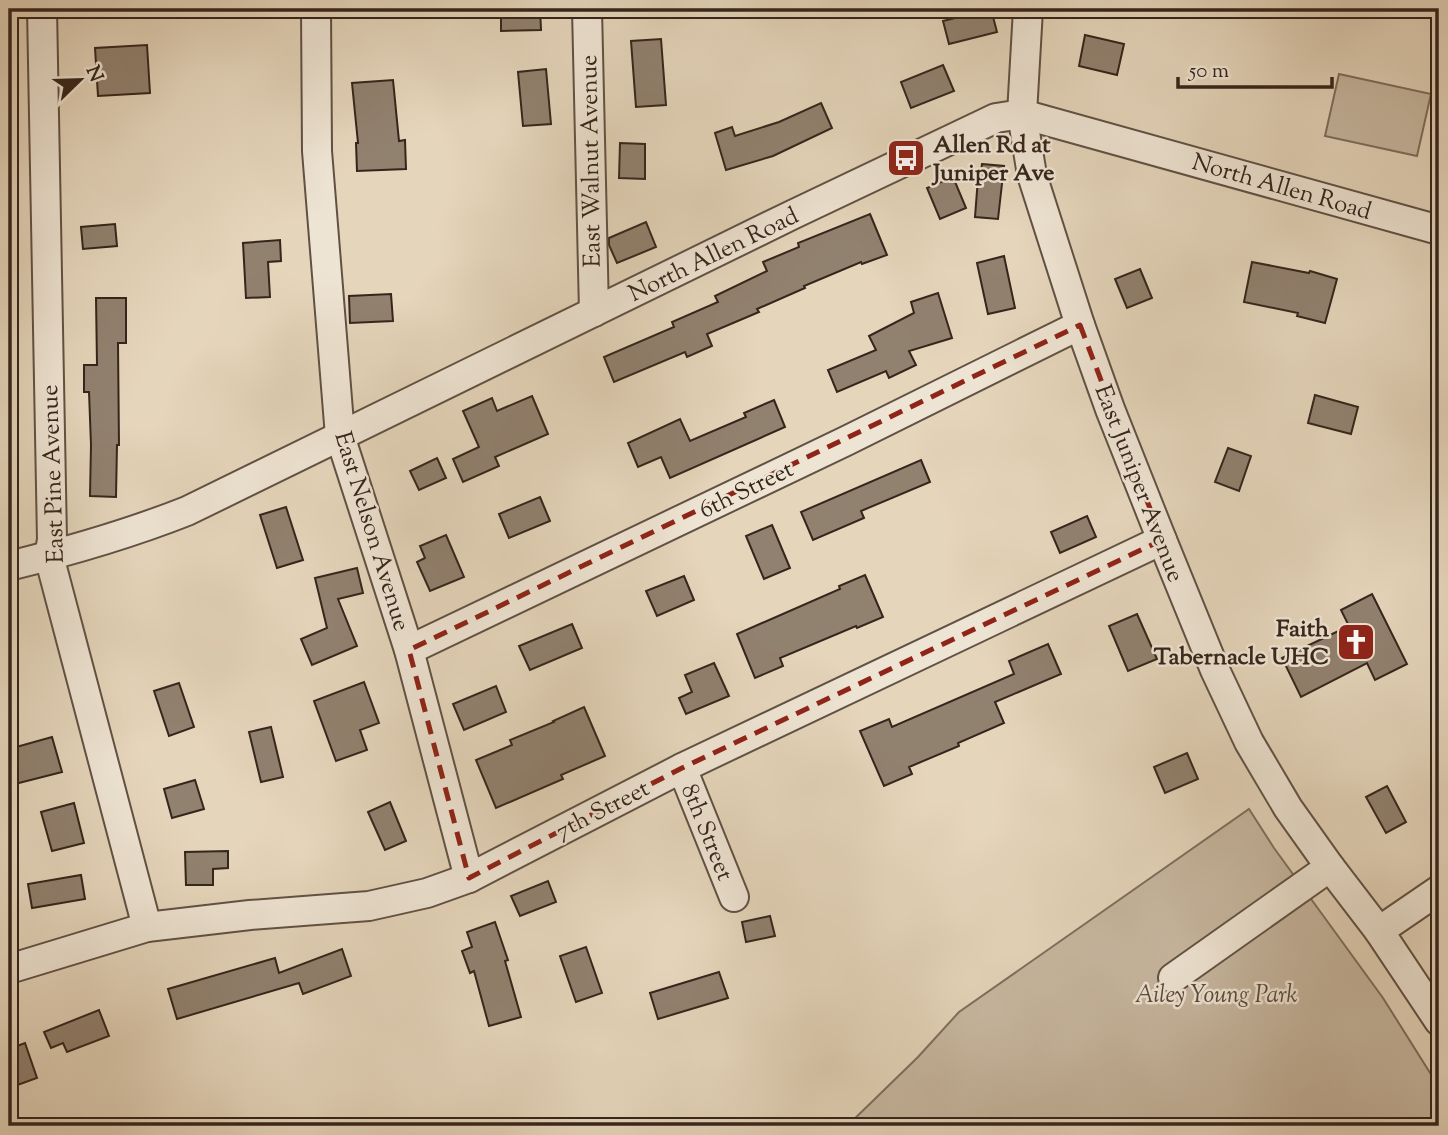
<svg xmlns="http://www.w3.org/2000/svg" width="1448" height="1135" font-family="'Sorts Mill Goudy',serif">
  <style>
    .green { fill: #c7b7a0; stroke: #7e6e5e; stroke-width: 2 }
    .building { fill: #91816f; stroke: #35251c; stroke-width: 2 }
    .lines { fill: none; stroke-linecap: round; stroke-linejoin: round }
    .minor-casing { stroke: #615144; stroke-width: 32 }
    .minor { stroke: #eee4d3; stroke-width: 28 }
    .marked { fill: none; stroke: #8f2418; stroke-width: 5; stroke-dasharray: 14 9; stroke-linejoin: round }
    .labels { text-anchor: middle; stroke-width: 5; stroke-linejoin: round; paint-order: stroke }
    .poi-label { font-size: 24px; font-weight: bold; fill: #35251c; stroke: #eee4d3; text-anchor: start }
    .street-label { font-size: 24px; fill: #35251c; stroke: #eee4d3 }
    .park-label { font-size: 24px; font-style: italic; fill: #5a4a3d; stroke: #eee4d3 }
  </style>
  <rect width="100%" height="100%" fill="#e5d5bb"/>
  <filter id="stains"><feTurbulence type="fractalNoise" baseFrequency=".00286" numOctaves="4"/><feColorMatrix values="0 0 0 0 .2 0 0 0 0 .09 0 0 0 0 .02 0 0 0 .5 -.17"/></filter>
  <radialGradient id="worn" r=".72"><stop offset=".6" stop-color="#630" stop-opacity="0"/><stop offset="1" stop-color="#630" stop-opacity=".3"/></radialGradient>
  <!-- green -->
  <g class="green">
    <path d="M1339,74L1431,94L1417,156L1325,136Z"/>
    <path d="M1249,809L1274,848L1383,998L1432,1076L1439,1090V1126H847L918,1057L959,1012Z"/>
  </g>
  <!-- building -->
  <g class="building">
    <path d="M505,9H540L541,30L501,31V14H505Z"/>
    <path d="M991,9L997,32L949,44L943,21Z"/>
    <path d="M1085,35L1124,44L1117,75L1079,66Z"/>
    <path d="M661,39L666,105L636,107L631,41Z"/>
    <path d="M147,45L150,93L98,96L95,48Z"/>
    <path d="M943,65L954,91L911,108L901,82Z"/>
    <path d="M546,69L551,124L523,126L518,72Z"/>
    <path d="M393,80L399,141L405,140L406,169L357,171L356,143H358L352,83Z"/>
    <path d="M821,103L832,128L773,156L726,170L715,133L732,127L735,136L779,122Z"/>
    <path d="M620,143L645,144V179L619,178Z"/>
    <path d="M982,164L1004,166L998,219L975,217L978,178H980Z"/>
    <path d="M953,177L966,208L940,219L927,188Z"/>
    <path d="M870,214L887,255L862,264L861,262L804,286L805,288L757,309L759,312L707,334L712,346L687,357L685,352L614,382L604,357L674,327L672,322L718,302L715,296L767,271L763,262L799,247L798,243Z"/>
    <path d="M646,222L656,247L617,263L609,245V238Z"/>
    <path d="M115,224L117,246L83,249L81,227Z"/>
    <path d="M280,240L281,261L268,262L270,297L246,298L243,243Z"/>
    <path d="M1004,256L1015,308L988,314L977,263Z"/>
    <path d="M1252,262L1309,273L1310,271L1337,279L1325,323L1297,316L1298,313L1244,302Z"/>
    <path d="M1140,269L1152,298L1127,308L1115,279Z"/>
    <path d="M938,293L952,338L909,351L916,365L889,378L886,371L837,392L828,370L876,350L869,336L914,313L911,302Z"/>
    <path d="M391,294L393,321L350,323L349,296Z"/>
    <path d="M96,298H126V343H118L119,445H117L116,497L90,496L91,445L89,392H84V365H97Z"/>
    <path d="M1315,395L1358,407L1351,434L1308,423Z"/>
    <path d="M532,396L548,434L495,457L499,466L463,482L453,459L479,447L463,411L492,398L497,411Z"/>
    <path d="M774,400L785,427L670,478L661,457L638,467L628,443L680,419L690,441L746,417L744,413Z"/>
    <path d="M1228,448L1251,456L1239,491L1215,482Z"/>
    <path d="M437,458L446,478L419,490L410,471Z"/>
    <path d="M921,460L930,482L861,511L864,518L813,540L801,512Z"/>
    <path d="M540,497L550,521L509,538L499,514Z"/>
    <path d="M286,507L303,560L277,568L260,515Z"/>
    <path d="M1087,516L1096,537L1060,553L1051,532Z"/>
    <path d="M772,525L790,568L764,579L746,536Z"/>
    <path d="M446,535L464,577L430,591L417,562L425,558L420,546Z"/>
    <path d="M357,568L363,593L338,599L357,646L312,665L301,639L327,628L315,578Z"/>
    <path d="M865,575L883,617L857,628L856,626L780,658L783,666L755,678L737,634L840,589L839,586Z"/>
    <path d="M684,576L694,600L657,616L646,591Z"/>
    <path d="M1372,594L1407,664L1375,680L1367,663L1301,697L1282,658L1349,626L1341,610Z"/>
    <path d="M1137,614L1157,659L1128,671L1109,626Z"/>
    <path d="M572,624L582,648L530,670L519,646Z"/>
    <path d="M1048,644L1061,674L995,702L1004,723L958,743L959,746L909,767L912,774L884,786L860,731L889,719L892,727L1014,674L1009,661Z"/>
    <path d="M714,663L729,696L686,714L679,698L692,692L685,675Z"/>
    <path d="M364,682L379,723L360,730L367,750L336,761L314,701Z"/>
    <path d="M179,683L194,727L169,736L154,691Z"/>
    <path d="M496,686L506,712L464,730L453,704Z"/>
    <path d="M584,707L605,756L561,775L563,779L496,808L476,760L512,745L510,740L554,722L553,721Z"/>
    <path d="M271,727L283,777L261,782L249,732Z"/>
    <path d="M52,737L62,772L11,785L9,776V749Z"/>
    <path d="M1187,753L1198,779L1165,793L1154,767Z"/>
    <path d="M195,780L204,809L172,818L164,789Z"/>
    <path d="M1387,786L1406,822L1386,833L1366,797Z"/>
    <path d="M390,802L406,841L385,850L368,812Z"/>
    <path d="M74,803L84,843L52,851L41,812Z"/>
    <path d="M228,851V868L213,869V885H186L185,852Z"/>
    <path d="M81,875L85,899L32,908L28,884Z"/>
    <path d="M548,881L556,902L520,916L511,896Z"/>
    <path d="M770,916L775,936L746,942L742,922Z"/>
    <path d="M495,922L508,960L505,961L521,1017L489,1026L474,971L470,973L462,951L472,947L467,932Z"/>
    <path d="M586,947L602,993L576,1002L560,956Z"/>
    <path d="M342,949L351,976L303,994L299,983L177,1019L168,989L275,958L279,973Z"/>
    <path d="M719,972L728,998L658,1019L650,993Z"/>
    <path d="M99,1010L109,1036L67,1052L63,1043L51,1048L44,1032Z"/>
    <path d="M25,1043L37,1078L9,1088V1049Z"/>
  </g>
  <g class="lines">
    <defs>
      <g id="minor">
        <path d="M42,9L52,540L49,556L147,927"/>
        <path d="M316,9L317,151L340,436L409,650L469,878"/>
        <path d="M587,9L594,312"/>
        <path d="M1028,9L1022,114L1032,175L1080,325L1110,409L1162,540L1215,670L1249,742L1288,808L1330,867L1379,931L1439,1021"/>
        <path d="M9,566C70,551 129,534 187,511L794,214L996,118L1022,114L1439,230"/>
        <path d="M409,650L846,441L1080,325"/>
        <path d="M682,768L734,897"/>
        <path d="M1379,931L1439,890"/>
        <path d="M9,969L147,927L250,915L369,906L427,893L469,878L682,768L1162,540"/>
        <path d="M1173,978L1330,867"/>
      </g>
    </defs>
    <!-- minor casing -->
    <use href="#minor" class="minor-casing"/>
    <!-- minor -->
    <use href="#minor" class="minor"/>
  </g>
  <!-- marked area -->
  <path class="marked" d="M1080,325L1162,540L682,768L469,878L409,650Z"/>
  <!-- icons -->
  <defs>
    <symbol id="bus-square" viewBox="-11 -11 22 22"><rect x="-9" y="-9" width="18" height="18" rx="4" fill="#8f2418" stroke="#eee4d3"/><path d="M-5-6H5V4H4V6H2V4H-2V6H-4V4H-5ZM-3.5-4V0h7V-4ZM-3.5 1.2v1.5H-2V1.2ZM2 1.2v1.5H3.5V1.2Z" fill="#fff"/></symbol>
    <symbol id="church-square" viewBox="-11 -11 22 22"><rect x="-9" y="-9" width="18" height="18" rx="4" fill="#8f2418" stroke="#eee4d3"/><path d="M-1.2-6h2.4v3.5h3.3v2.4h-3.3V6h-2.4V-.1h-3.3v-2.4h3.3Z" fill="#fff"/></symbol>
  </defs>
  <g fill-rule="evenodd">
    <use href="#bus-square" x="884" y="136" width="44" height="44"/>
    <use href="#church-square" x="1334" y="620" width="44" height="44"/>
  </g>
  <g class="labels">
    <!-- poi labels -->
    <g class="poi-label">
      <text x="933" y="152">Allen Rd at<tspan x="933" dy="28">Juniper Ave</tspan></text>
      <text x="1329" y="636" text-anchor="end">Faith<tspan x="1329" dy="28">Tabernacle UHC</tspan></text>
    </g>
    <!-- street labels -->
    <g class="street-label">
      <text transform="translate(590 161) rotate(-91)" y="8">East Walnut Avenue</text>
      <text transform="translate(1282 186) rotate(16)" y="8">North Allen Road</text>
      <text transform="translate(713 254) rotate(-26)" y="8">North Allen Road</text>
      <text transform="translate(52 474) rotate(-92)" y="8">East Pine Avenue</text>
      <text transform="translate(1140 483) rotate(69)" y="8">East Juniper Avenue</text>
      <text transform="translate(746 489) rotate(-26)" y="8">6th Street</text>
      <text transform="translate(373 531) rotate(73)" y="8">East Nelson Avenue</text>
      <text transform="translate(602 809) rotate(-27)" y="8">7th Street</text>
      <text transform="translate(708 832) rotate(68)" y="8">8th Street</text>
    </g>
    <!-- park labels -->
    <g class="park-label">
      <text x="1216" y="1002">Ailey Young Park</text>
    </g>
  </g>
  <!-- margin -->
  <rect width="1448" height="1135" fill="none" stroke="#e5d5bb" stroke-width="35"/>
  <rect x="10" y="10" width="1427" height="1114" fill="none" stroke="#35251c" stroke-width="3.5"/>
  <rect x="18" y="18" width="1413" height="1100" fill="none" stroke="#35251c" stroke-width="2"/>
  <!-- north arrow -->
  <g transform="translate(80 80) rotate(67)" stroke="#eee4d3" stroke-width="5" paint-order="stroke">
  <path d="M0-5L12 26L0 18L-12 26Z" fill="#35251c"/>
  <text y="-10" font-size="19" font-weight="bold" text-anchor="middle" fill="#35251c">N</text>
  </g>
  <!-- scale -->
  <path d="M1178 77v10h154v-10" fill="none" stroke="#35251c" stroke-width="3.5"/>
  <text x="1189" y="77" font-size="21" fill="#35251c" stroke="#eee4d3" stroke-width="5" paint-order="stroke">50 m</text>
  <rect width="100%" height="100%" filter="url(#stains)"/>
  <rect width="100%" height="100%" fill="url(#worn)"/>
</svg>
